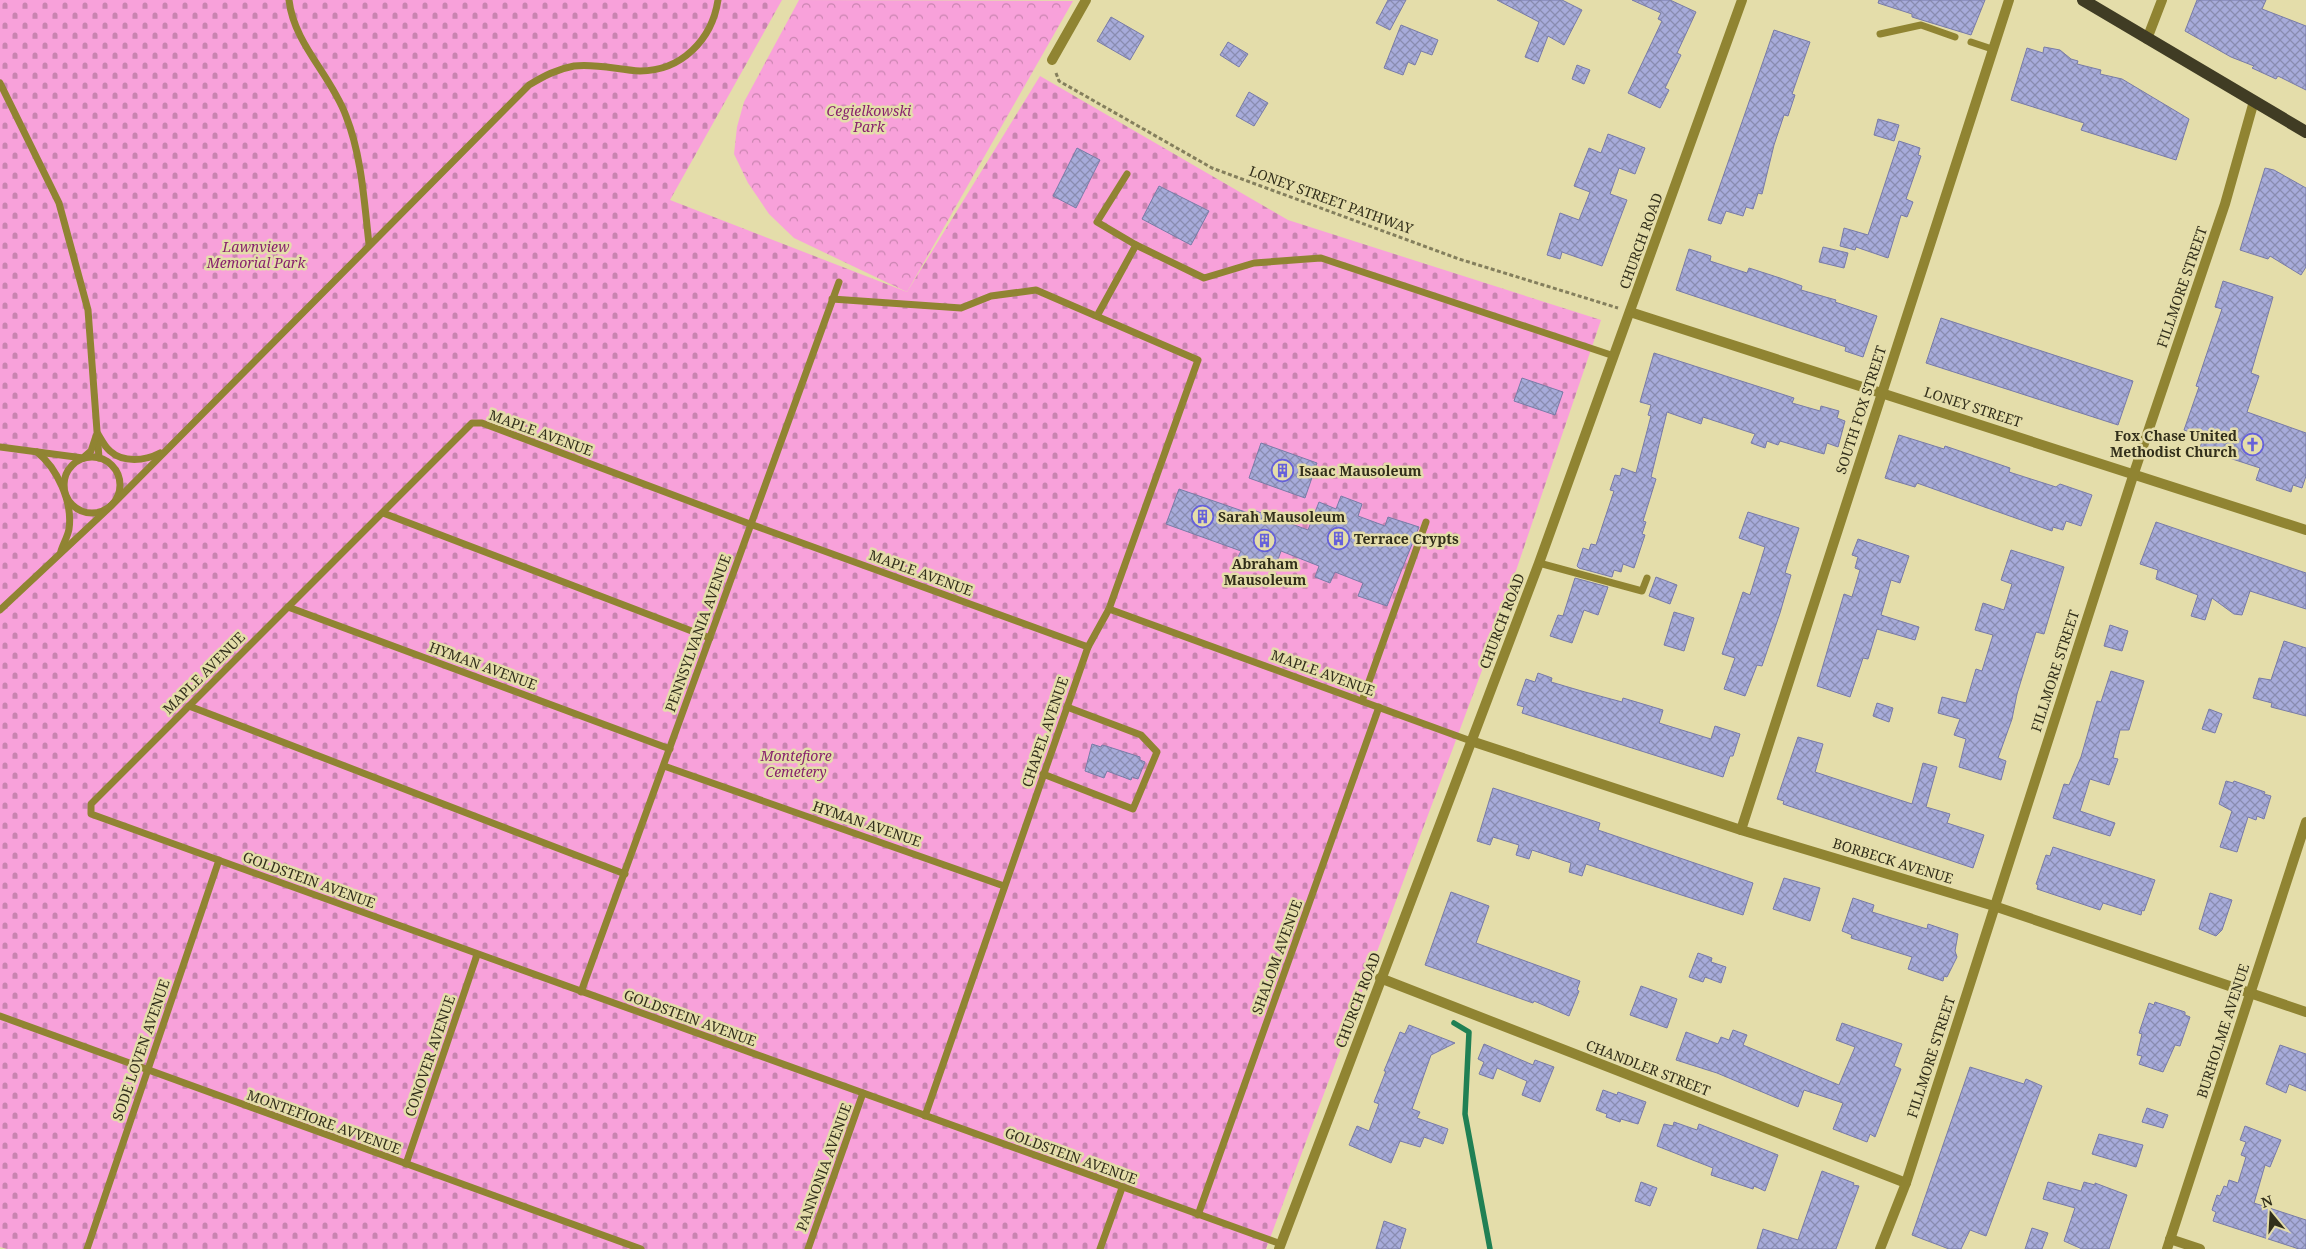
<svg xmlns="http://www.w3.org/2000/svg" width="2306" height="1249" font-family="'Noto Serif',serif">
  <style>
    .cemetery { fill: url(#cemetery-stones) }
    .park { fill: url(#park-crowns) }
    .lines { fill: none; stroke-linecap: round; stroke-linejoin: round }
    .stream { stroke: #208054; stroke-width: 5.5 }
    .building { fill: url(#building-cross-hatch); stroke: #787ba7 }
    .path { stroke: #847f5d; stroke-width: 3; stroke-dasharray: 4 2.5; stroke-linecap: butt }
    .service { stroke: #908432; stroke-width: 7 }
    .minor { stroke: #908432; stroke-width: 10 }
    .tertiary { stroke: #908432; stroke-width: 10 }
    .primary { stroke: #403c24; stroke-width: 12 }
    .labels { text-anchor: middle; stroke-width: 5; stroke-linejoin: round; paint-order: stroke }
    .park-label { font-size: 14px; font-style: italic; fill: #88226d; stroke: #e4ddaa }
    .street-label { font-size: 14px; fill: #322f1b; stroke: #e4ddaa }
    .poi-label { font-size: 14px; font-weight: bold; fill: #322f1b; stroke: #e4ddaa; text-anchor: start }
  </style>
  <defs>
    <pattern id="cemetery-stones" width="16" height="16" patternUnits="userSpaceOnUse" patternTransform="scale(1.25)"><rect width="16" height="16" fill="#f8a1da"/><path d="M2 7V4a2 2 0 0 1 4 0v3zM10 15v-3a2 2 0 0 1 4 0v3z" fill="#c984b0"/></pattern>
    <pattern id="park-crowns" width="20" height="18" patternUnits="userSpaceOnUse" patternTransform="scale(1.25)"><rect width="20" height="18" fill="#f8a1da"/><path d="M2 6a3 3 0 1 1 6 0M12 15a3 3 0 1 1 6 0" fill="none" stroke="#c984b0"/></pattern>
    <pattern id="building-cross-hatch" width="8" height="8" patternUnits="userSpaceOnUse" patternTransform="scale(1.25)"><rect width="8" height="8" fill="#a7abda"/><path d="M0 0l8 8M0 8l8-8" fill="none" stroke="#898cb0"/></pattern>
  </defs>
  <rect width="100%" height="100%" fill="#e4ddaa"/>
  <!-- cemetery -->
  <path class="cemetery" d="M0,0H782L670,200L907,292L1040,76L1288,220L1601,320L1484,665L1266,1249H7L0,1247Z"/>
  <!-- park -->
  <path class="park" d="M799,0L1073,1L907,292L794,238L769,214L748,183L734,154L737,127L744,102Z"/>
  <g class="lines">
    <!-- stream -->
    <path class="stream" d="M1454,1023L1469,1032L1465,1114L1490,1249"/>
  </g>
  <!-- building -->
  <g class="building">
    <path d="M1388,0H1406L1390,30L1376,23Z"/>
    <path d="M1497,0H1562L1582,10L1564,45L1548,36L1538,62L1525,57L1539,22Z"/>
    <path d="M1632,0H1670L1696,12L1677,53L1681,55L1665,88L1669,90L1660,108L1628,93L1662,21L1658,19L1661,13Z"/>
    <path d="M1879,0H1985L1971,35L1912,17V14L1878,3Z"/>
    <path d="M2197,0H2266L2262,9L2306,26V90L2278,76L2276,79L2252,68L2254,66L2231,57L2185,31Z"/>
    <path d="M1111,17L1144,36L1130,60L1097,41Z"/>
    <path d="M1401,25L1438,40L1432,55L1421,51L1415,65L1408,62L1403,75L1384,68Z"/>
    <path d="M1774,30L1810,42L1792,94L1795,95L1788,116L1784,115L1774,145L1762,194L1758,193L1753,209L1746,207L1743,216L1726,211L1721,224L1708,220Z"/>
    <path d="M1228,42L1248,54L1239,67L1220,55Z"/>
    <path d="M2044,47L2060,50L2071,59L2078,61L2077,64L2101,70L2100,74L2122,79L2189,119L2176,160L2081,130L2084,123L2011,100L2027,48L2043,53Z"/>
    <path d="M1577,65L1590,70L1584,84L1572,79Z"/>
    <path d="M1249,92L1268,103L1254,126L1236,116Z"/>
    <path d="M1878,119L1899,125L1894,141L1874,135Z"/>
    <path d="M1608,134L1645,148L1635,174L1619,168L1610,194L1627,200L1602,266L1562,252L1560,259L1547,255L1560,213L1579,220L1590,192L1574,186L1589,148L1601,153Z"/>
    <path d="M1899,141L1920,148L1918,155L1921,156L1906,199L1913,202L1907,217L1901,215L1888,258L1856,247L1855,250L1840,246L1844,228L1868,235Z"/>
    <path d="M1077,148L1100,160L1076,208L1053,196Z"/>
    <path d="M2265,168L2274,170L2306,188V267L2301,275L2270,256L2268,259L2240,250Z"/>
    <path d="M1159,186L1209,211L1191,245L1142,219Z"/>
    <path d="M1823,247L1848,253L1844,268L1819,262Z"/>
    <path d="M1689,249L1711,256L1710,261L1747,273L1749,268L1780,278L1802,286L1801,290L1836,300L1835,302L1877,316L1863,357L1845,351L1846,347L1676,290Z"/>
    <path d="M2223,281L2273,297L2251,373L2259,376L2247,412L2306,433V476L2302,488L2293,485L2291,492L2256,480L2260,468L2217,454L2215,458L2198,452L2204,437L2184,430L2199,387L2196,386L2206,356L2222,309L2215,307Z"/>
    <path d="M1941,318L2133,381L2118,425L1926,363Z"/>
    <path d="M1654,353L1794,398L1792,403L1820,411L1821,406L1839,411L1837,418L1845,421L1838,447L1827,443L1824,454L1780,441L1778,445L1767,441L1765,448L1751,443L1755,434L1703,417L1701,424L1667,412L1651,477L1656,479L1643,521L1646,522L1642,534L1645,535L1634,568L1623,564L1621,572L1614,570L1612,577L1579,568L1577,566L1583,548L1589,550L1591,544L1596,545L1614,491L1610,490L1615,475L1620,476L1622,468L1636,473L1651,416L1648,415L1651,405L1640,402Z"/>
    <path d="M1522,378L1563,392L1555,415L1514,401Z"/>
    <path d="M1899,435L1944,449L1945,446L2010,468L2009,472L2056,487L2060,484L2092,495L2081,526L2066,521L2063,530L2053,527L2052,531L1917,483L1915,487L1885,478Z"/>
    <path d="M1261,443L1317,463L1305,498L1249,478Z"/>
    <path d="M1179,489L1254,515L1256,511L1308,530L1319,502L1336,509L1341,496L1362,504L1358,516L1385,526L1388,517L1419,527L1387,606L1358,596L1363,583L1335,572L1330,583L1315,577L1319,566L1281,551L1274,571L1238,557L1241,551L1166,524Z"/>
    <path d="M1748,512L1799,528L1785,573L1791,575L1780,613L1762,666L1757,665L1745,696L1724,689L1735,658L1722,654L1743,592L1750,595L1765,547L1739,538Z"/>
    <path d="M2156,522L2306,573V609L2250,591L2242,615L2234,614L2212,598L2205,620L2191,616L2198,595L2156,579L2158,570L2140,564Z"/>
    <path d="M1858,539L1909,556L1900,583L1891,580L1881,615L1919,627L1915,640L1877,629L1868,659L1863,658L1850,697L1817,686L1844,594L1852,597L1860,570L1855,568L1858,557L1852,555Z"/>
    <path d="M2011,550L2064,567L2044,634L2036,632L2017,694L2012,719L1998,758L2006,761L2001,780L1959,767L1966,739L1954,735L1960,719L1938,713L1942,697L1966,703L1976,669L1982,671L1993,635L1975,630L1983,603L2004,610L2012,584L2001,580Z"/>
    <path d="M1656,577L1677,585L1670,604L1649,596Z"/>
    <path d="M1575,578L1608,587L1598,615L1584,610L1572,643L1550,636L1558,615L1563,616Z"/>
    <path d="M1674,612L1694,618L1684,651L1664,645Z"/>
    <path d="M2110,625L2128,631L2122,651L2104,646Z"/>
    <path d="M2284,641L2306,648V716L2271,707L2272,703L2253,698L2259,678L2271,680Z"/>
    <path d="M2111,671L2144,681L2129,730H2120L2113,758L2118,759L2109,785L2090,779L2080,811L2115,823L2110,836L2053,818L2064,784L2069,785L2081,757L2097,701L2101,702Z"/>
    <path d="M1538,673L1552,678L1551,682L1585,692L1622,702L1623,698L1663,710L1659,723L1711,739L1715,726L1740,734L1733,756H1730L1723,777L1522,713L1524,707L1517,705L1526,679L1535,682Z"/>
    <path d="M1877,703L1893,708L1889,722L1873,716Z"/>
    <path d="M2209,709L2222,714L2215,733L2202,729Z"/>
    <path d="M1798,737L1823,744L1815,772L1912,804L1923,763L1937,767L1926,807L1950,814L1947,823L1984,835L1973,868L1783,804L1784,801L1777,799Z"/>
    <path d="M1092,744L1101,747L1102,745L1106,746L1140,757V760L1145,762L1138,779L1132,777L1131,780L1107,771L1104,778L1085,771Z"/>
    <path d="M2226,781L2233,783L2234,781L2265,792L2264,794L2271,796L2264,819L2257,816L2256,820L2248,817L2237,852L2220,847L2232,811L2219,804Z"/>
    <path d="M1493,788L1600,823L1598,830L1753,883L1743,915L1586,864L1582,876L1569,872L1571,863L1532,850L1529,859L1516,855L1519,845L1493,837L1490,845L1477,841Z"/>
    <path d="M2053,847L2155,880L2144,911L2142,910L2141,915L2103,903L2100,910L2037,889L2038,885L2036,884L2046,855L2050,856Z"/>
    <path d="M1784,878L1820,888L1810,921L1773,909Z"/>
    <path d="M1451,892L1489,906L1476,943L1580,981L1577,990L1579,991L1569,1016L1534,1001L1533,1003L1425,965Z"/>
    <path d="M2210,893L2232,900L2222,930L2216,936L2199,929Z"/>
    <path d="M1853,898L1874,905L1872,912L1927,929L1928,924L1958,934L1955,951L1957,957L1947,977L1944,976L1943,981L1908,969L1912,957L1851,938L1852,935L1842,931Z"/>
    <path d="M1698,953L1712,958L1711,962L1726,967L1721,983L1705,977L1703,982L1689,977Z"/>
    <path d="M1641,986L1677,999L1667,1028L1630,1015Z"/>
    <path d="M2155,1002L2185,1012V1015L2190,1017L2180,1046L2175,1045L2163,1072L2139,1064L2142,1056L2137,1055L2142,1034L2139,1033L2149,1003L2154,1005Z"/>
    <path d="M1842,1023L1902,1044L1894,1066L1901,1069L1875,1137L1870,1134L1867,1142L1833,1129L1843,1103L1804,1090L1798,1107L1717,1073L1676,1060L1686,1032L1718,1044L1721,1037L1729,1040L1733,1030L1747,1035L1743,1045L1839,1085L1855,1047L1836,1040Z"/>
    <path d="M1409,1025L1455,1043L1431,1055L1412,1109L1420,1112L1417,1118L1448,1129L1443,1144L1424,1137L1420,1147L1400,1141L1391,1163L1349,1145L1357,1126L1369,1131L1379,1104L1374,1102L1386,1071H1384L1400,1032L1405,1034Z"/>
    <path d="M1484,1044L1533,1065L1535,1060L1554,1067L1540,1102L1522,1095L1527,1081L1497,1068L1493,1079L1479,1074L1484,1062L1478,1059Z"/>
    <path d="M2280,1045L2306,1054V1091L2289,1084L2286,1093L2266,1084Z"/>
    <path d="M1970,1067L2024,1084L2026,1079L2042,1086L1986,1236L1970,1230L1961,1249H1949L1912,1235Z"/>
    <path d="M1603,1090L1617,1095L1618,1092L1646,1102L1638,1124L1621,1119L1620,1122L1606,1117L1607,1114L1596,1110Z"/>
    <path d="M2147,1108L2168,1115L2163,1128L2142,1122Z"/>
    <path d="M1674,1122L1697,1130L1699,1124L1778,1155L1765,1191L1754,1186L1753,1189L1711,1175L1713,1168L1657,1146L1664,1124L1673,1126Z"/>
    <path d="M2245,1126L2281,1140L2270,1167L2265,1165L2254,1203L2306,1220V1249H2299L2213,1221L2216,1212L2212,1210L2217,1195L2220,1196L2224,1186L2227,1187L2229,1180L2238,1183L2246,1157L2241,1155L2246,1142L2240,1140Z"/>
    <path d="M2099,1134L2143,1145L2136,1167L2092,1154Z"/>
    <path d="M1822,1171L1854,1183L1853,1185L1859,1186L1836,1249H1757L1763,1229L1798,1240Z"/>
    <path d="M1641,1182L1657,1188L1650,1206L1635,1201Z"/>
    <path d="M2048,1182L2081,1191L2084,1182L2095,1185V1183L2127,1195L2109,1249H2082L2064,1241L2075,1208L2043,1199Z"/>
    <path d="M1384,1221L1406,1229L1400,1249H1376Z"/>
    <path d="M2032,1228L2048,1233L2042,1249H2025Z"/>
  </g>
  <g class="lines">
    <!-- path -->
    <path class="path" d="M1056,73L1059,81L1212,168L1459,259L1618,308"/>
    <!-- service -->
    <g class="service">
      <path d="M289,0C294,44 331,75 346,116C362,157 364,201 369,244"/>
      <path d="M1880,34L1921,25L1955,37"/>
      <path d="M1971,42L1992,49"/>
      <path d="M0,83L59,203L88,310L99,458"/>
      <path d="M1127,174L1097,222L1136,245L1204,278L1254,263L1321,258L1614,356"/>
      <path d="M832,299L961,308L991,296L1036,290L1198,360L1109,609L1088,647L925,1116"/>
      <path d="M1097,316L1136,245"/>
      <path d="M98,434C101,439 105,447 110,451C123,463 145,461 160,453"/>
      <path d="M0,447L83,458L91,451L96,436"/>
      <path d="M37,452C57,468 73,502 69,529C68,536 63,544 61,551"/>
      <circle cx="92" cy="485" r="28"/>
      <path d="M383,513L710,638"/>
      <path d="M1539,563L1642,591L1647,578"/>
      <path d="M288,607L670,749"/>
      <path d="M1109,609L1471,741"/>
      <path d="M0,610L110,507L529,85C544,76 557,69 574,66C595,63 619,70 640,71C681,71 712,40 718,0"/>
      <path d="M1088,647L750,524L482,423H472L91,804V814L1281,1244"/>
      <path d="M1362,701L1426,522"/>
      <path d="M189,706L625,874"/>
      <path d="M664,766L1004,886"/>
      <path d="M1043,774L1133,809L1157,752L1141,735L1067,707"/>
      <path d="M581,992L839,282"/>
      <path d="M0,1016L641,1249"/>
      <path d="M406,1164L477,955"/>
      <path d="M1198,1215L1379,707"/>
      <path d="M87,1249L219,860"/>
      <path d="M808,1249L863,1093"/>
      <path d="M1100,1249L1122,1188"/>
    </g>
    <!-- minor -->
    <g class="minor">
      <path d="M2147,39L2162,0"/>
      <path d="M1052,60L1086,0"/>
      <path d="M1630,312L2306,530"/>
      <path d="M1471,741L1741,830L1994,906L2306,1012"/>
      <path d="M1741,830L2009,0"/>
      <path d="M1380,978L1906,1183"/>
      <path d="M2170,1239L2200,1249"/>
      <path d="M1880,1249L1906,1183L2134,473L2225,204L2254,101"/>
      <path d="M2167,1249L2306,822"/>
    </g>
    <!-- tertiary -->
    <path class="tertiary" d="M1279,1249L1539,563L1742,0"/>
    <!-- primary -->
    <path class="primary" d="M2083,0L2306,132"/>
  </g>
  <!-- icons -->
  <defs>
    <symbol id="church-ring" viewBox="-11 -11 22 22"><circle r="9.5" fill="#e4ddaa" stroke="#6661da" stroke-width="1.5"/><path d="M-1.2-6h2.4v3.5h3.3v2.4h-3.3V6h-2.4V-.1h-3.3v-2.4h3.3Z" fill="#6661da"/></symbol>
    <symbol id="building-ring" viewBox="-11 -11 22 22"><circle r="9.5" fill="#e4ddaa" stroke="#6661da" stroke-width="1.5"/><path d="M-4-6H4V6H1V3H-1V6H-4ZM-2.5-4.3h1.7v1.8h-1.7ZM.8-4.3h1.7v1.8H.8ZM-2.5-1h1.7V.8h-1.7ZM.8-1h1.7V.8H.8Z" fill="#6661da"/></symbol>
  </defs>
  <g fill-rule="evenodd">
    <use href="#church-ring" x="2240" y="432" width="25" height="25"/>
    <use href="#building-ring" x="1270" y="458" width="25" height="25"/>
    <use href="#building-ring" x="1190" y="504" width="25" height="25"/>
    <use href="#building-ring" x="1326" y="526" width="25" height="25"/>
    <use href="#building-ring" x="1252" y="528" width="25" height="25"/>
  </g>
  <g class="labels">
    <!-- park labels -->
    <g class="park-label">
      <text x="869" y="116">Cegielkowski<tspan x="869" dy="16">Park</tspan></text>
      <text x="256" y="252">Lawnview<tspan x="256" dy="16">Memorial Park</tspan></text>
      <text x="796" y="761">Montefiore<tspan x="796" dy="16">Cemetery</tspan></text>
    </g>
    <!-- street labels -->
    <g class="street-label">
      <text transform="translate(1331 200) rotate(20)" y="5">LONEY STREET PATHWAY</text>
      <text transform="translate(1641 241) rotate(-70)" y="5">CHURCH ROAD</text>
      <text transform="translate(2182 287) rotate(-71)" y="5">FILLMORE STREET</text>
      <text transform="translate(1973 407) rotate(18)" y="5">LONEY STREET</text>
      <text transform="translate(1861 410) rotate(-72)" y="5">SOUTH FOX STREET</text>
      <text transform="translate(541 433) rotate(20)" y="5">MAPLE AVENUE</text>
      <text transform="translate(921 573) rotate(20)" y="5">MAPLE AVENUE</text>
      <text transform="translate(1502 621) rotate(-69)" y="5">CHURCH ROAD</text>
      <text transform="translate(698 633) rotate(-70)" y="5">PENNSYLVANIA AVENUE</text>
      <text transform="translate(483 666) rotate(20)" y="5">HYMAN AVENUE</text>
      <text transform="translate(2055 671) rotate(-72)" y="5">FILLMORE STREET</text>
      <text transform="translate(204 673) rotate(-45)" y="5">MAPLE AVENUE</text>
      <text transform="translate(1323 673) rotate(20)" y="5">MAPLE AVENUE</text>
      <text transform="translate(1045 732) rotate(-71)" y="5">CHAPEL AVENUE</text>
      <text transform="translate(867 824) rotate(19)" y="5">HYMAN AVENUE</text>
      <text transform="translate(1893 861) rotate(17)" y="5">BORBECK AVENUE</text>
      <text transform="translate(309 880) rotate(20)" y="5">GOLDSTEIN AVENUE</text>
      <text transform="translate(1277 957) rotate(-70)" y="5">SHALOM AVENUE</text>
      <text transform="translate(1358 1000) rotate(-69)" y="5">CHURCH ROAD</text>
      <text transform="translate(690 1018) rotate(20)" y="5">GOLDSTEIN AVENUE</text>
      <text transform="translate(2223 1031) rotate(-72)" y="5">BURHOLME AVENUE</text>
      <text transform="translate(141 1050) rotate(-71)" y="5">SODE LOVEN AVENUE</text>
      <text transform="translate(430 1056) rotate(-71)" y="5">CONOVER AVENUE</text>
      <text transform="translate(1931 1057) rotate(-72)" y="5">FILLMORE STREET</text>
      <text transform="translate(1648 1068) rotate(21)" y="5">CHANDLER STREET</text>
      <text transform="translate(324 1122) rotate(20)" y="5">MONTEFIORE AVVENUE</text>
      <text transform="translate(1071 1156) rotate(20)" y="5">GOLDSTEIN AVENUE</text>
      <text transform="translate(824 1167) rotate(-70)" y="5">PANNONIA AVENUE</text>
    </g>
    <!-- poi labels -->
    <g class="poi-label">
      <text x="2237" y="441" text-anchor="end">Fox Chase United<tspan x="2237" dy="16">Methodist Church</tspan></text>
      <text x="1299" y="476">Isaac Mausoleum</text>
      <text x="1218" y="522">Sarah Mausoleum</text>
      <text x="1354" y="544">Terrace Crypts</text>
      <text x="1265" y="569" text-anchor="middle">Abraham<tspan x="1265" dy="16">Mausoleum</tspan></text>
    </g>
  </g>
  <!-- north arrow -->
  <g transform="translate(2271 1214) rotate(342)" stroke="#e4ddaa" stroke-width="4" paint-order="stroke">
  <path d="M0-4L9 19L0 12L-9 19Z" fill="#322f1b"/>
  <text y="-8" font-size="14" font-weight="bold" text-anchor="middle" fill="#322f1b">N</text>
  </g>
</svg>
